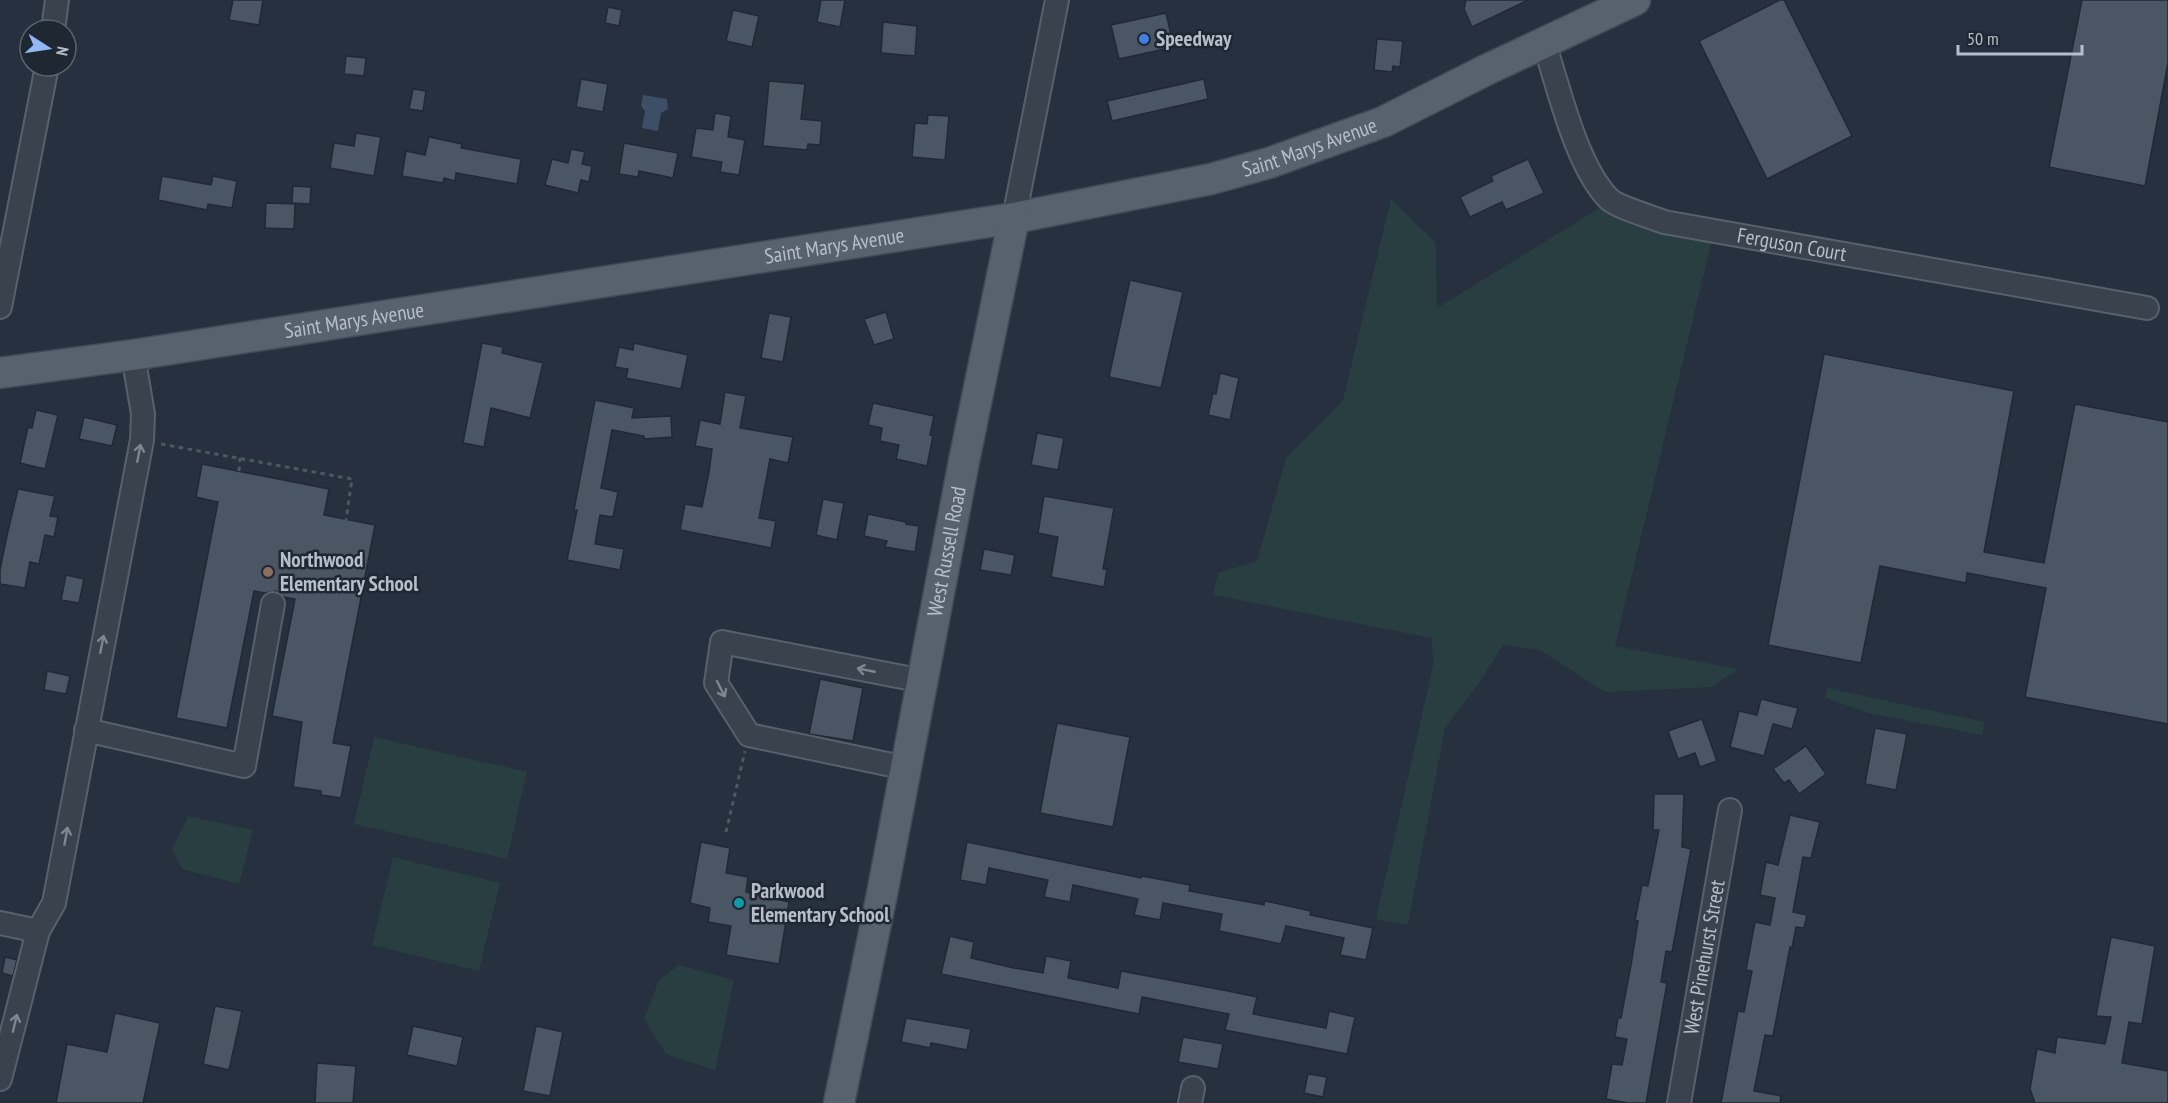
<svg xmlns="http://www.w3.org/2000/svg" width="2168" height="1103" font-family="'PT Sans Narrow',sans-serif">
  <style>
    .green { fill: #293e40 }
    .water { fill: #3d4e66 }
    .building { fill: #4a5664; stroke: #212935; stroke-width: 1.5 }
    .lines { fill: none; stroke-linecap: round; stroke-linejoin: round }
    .minor-casing { stroke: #58606c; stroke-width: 26 }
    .major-casing { stroke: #434b57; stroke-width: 33 }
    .path { stroke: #485b5e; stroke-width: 3; stroke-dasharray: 4.5 4.5; stroke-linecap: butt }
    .minor { stroke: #3a424e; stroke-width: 22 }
    .major { stroke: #58616e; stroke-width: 30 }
    .oneway { stroke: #7e8692 }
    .shop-dot { fill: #3f7fe0; stroke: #1f2733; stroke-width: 2 }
    .education-dot { fill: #8d6e63; stroke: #1f2733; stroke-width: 2 }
    .culture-dot { fill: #0f9aa8; stroke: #1f2733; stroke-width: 2 }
    .labels { text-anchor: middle; stroke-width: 5; stroke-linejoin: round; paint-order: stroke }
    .poi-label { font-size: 21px; font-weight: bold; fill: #b6bec9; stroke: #1f2733; text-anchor: start }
    .street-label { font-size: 21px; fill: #b6bec9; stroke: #1f2733 }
  </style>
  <rect width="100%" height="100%" fill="#26303e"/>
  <!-- green -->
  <g class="green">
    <path d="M1391,199L1436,243L1437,308L1611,201L1714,231L1615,646L1738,669L1712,687L1605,692L1540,650L1503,645L1479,683L1445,728L1408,925L1376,919L1433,666L1432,638L1213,595L1218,573L1257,561L1286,458L1343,400Z"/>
    <path d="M1827,688L1985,722L1982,735L1869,713L1825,698Z"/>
    <path d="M374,737L527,772L507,859L354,824Z"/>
    <path d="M188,816L253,830L239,884L182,869L172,850Z"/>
    <path d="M393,857L500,883L479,971L372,945Z"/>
    <path d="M679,965L734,980L715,1070L666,1054L644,1019L659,980Z"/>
  </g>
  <!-- water -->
  <path class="water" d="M643,95L667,99L668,109L661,113L658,131L642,128L645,111L641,106Z"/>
  <!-- building -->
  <g class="building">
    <path d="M233,0H263L259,25L229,20Z"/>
    <path d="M821,0H845L840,27L817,22Z"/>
    <path d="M1466,0H1528L1472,27L1464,9Z"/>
    <path d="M1780,0H1784L1852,136L1767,179L1699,41Z"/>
    <path d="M2082,0H2168V63L2145,186L2049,167Z"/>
    <path d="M608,7L622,10L619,26L605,23Z"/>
    <path d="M733,10L759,16L752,47L726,41Z"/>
    <path d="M1166,13L1174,47L1119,59L1111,25Z"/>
    <path d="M883,22L917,26L915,56L881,53Z"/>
    <path d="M1377,39L1403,41L1400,67L1393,66L1392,72L1374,70Z"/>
    <path d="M346,56L366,58L364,76L344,74Z"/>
    <path d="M581,79L608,84L603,112L576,107Z"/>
    <path d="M1204,79L1208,99L1112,121L1107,101Z"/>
    <path d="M769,81L805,84L801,119L822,121L820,145L808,144L807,150L763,146Z"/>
    <path d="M413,89L426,91L423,111L409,109Z"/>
    <path d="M715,113L731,116L728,137L745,140L739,175L720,172L722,162L691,157L696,128L713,130Z"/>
    <path d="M928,115L949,116L945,160L912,157L915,123L927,124Z"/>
    <path d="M356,133L381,137L374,176L330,168L334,143L354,146Z"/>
    <path d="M429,137L462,144L461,148L521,159L517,184L456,173L455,181L444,178L443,183L402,176L406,151L425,155Z"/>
    <path d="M624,143L678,153L673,178L639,171L638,177L619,174Z"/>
    <path d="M571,149L585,152L582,164L592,166L589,182L581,180L578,193L545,185L552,159L568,163Z"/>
    <path d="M1528,159L1544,193L1506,210L1502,202L1470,217L1460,197L1493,181L1491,176Z"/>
    <path d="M162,176L211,185L213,176L237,181L232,208L208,204L207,210L158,200Z"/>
    <path d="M293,186L311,187L310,204L292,203Z"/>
    <path d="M266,203L295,204L294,229L265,228Z"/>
    <path d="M1130,280L1183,292L1161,388L1109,377Z"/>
    <path d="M886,312L894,339L874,345L864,319Z"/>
    <path d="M769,313L791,317L783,362L761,358Z"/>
    <path d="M482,343L503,347L502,353L543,363L530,418L491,408L484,447L463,443Z"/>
    <path d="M634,343L688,355L681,389L626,378L628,369L615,367L619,347L633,350Z"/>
    <path d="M1824,354L2014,391L1984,552L2044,563L2075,404L2168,422V724L2025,697L2046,588L1967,573L1966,583L1880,566L1861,663L1768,645Z"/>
    <path d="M1220,373L1239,378L1230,420L1208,415L1213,393L1216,394Z"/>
    <path d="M725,392L746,396L740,428L793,437L788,463L770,459L759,518L776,521L771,548L680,530L685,504L702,507L709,472L712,449L695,446L700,420L720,424Z"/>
    <path d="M595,400L634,408L632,418L671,416L672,437L644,439V436L612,430L601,488L618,492L613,517L600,515L595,544L624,549L620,570L567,560L577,510H574Z"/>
    <path d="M873,403L934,416L930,435L933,436L927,466L896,459L899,445L880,441L882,428L868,425Z"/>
    <path d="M36,410L58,415L45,469L20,463L28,427L32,428Z"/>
    <path d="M84,417L117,425L112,446L79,439Z"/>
    <path d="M1037,433L1064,438L1058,470L1031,465Z"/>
    <path d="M202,464L329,489L324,515L375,525L333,743L351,746L341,798L321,795V791L293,787L302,722L272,716L295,599L284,597L276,591L265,593L254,591L227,728L176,718L218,502L196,497Z"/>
    <path d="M18,489L55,496L50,516L58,517L54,537L45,535L39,564L30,562L25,588L0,584V570L6,540Z"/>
    <path d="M1044,496L1114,508L1103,569H1107L1104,587L1051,577L1058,537L1038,533Z"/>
    <path d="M823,499L844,503L837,540L816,535Z"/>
    <path d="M868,514L906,522V524L919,526L915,552L885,547L887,541L864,536Z"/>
    <path d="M984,549L1015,555L1011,575L980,570Z"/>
    <path d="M66,575L84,579L79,603L61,600Z"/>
    <path d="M47,671L70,676L66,694L44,690Z"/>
    <path d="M820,679L863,688L853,741L809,734Z"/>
    <path d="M1761,699L1798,708L1792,729L1773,724L1764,756L1730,747L1739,711L1757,715Z"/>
    <path d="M1702,719L1717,761L1700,767L1695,753L1678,759L1668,731Z"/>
    <path d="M1057,723L1130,737L1113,827L1040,813Z"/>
    <path d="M1875,728L1907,734L1896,790L1865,784Z"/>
    <path d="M1806,746L1826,774L1799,794L1789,780L1784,783L1773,769Z"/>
    <path d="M1654,794H1684L1682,847L1691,849L1672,952L1666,951L1661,982L1667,983L1646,1103H1628L1606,1099L1612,1064L1622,1065L1627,1039L1615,1037L1618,1018H1621L1631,965L1638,921L1635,920L1642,885L1648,886L1659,830H1653Z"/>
    <path d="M1790,815L1820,822L1811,858L1803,857L1793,912L1807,915L1804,928L1796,927L1792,948L1790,947L1773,1036L1765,1035L1754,1091L1781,1096L1780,1103H1721L1738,1011L1744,1012L1752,971L1746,970L1755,922L1770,925L1775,898L1760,895L1766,862L1778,865Z"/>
    <path d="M701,842L730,848L726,873L748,877L746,892L789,902L779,964L726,955L731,926L708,922L710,908L690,903Z"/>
    <path d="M967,842L1141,878L1142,876L1190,885L1189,891L1264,905L1265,901L1311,911L1310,915L1373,928L1366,960L1340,955L1344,938L1286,926L1281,944L1219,931L1222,914L1200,910L1163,903L1160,920L1134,915L1138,899L1073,885L1070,902L1044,897L1048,880L989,868L986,885L960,880Z"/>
    <path d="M950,936L974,942L971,958L1014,968L1043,973L1046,956L1071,961L1068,978L1118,988L1121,971L1223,990L1257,997L1253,1014L1326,1028L1329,1011L1355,1017L1347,1054L1225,1030L1229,1014L1142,997L1139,1014L941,974Z"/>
    <path d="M2111,937L2155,946L2142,1024L2129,1022L2122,1063L2168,1071V1103H2035L2030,1089L2037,1049L2055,1053L2057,1037L2105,1044L2111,1017L2096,1016Z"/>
    <path d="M5,957L17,960L13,976L2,973Z"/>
    <path d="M215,1006L242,1011L229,1070L203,1064Z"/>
    <path d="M115,1013L160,1023L143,1103H56L67,1044L107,1052Z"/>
    <path d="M906,1018L971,1029L967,1050L931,1043L930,1048L901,1042Z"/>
    <path d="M413,1026L463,1037L457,1066L407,1055Z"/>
    <path d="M536,1026L563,1032L550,1096L523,1091Z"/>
    <path d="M1183,1037L1223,1044L1218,1069L1178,1062Z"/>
    <path d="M317,1063L356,1066L353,1103H315Z"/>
    <path d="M1308,1074L1327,1077L1323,1097L1304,1093Z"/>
  </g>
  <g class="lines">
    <defs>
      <g id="minor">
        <path d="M53,30L57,0"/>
        <path id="s1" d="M1544,43C1559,88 1576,166 1609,199C1617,207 1652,217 1664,222L2147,308"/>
        <path d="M1014,218L1057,0"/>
        <path d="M0,307L47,66"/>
        <path d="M86,730L244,766L273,604"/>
        <path d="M906,768L749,735L716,683L722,642L923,681"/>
        <path d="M0,923L38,931"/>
        <path d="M0,1079L38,931L54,903L142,440L143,414L133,355"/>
        <path d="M1190,1103L1193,1088"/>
        <path id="s2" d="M1679,1103L1730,810"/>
      </g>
      <g id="major">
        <path id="s3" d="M0,373L133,355L1014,218L1211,179L1269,163L1383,122L1486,70L1635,0"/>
        <path id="s4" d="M839,1103L882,894L964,461L1014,218"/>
      </g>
    </defs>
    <!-- minor casing -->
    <use href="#minor" class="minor-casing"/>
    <!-- major casing -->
    <use href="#major" class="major-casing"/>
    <!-- path -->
    <g class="path">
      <path d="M161,444L352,479L346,520"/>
      <path d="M239,471L240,458"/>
      <path d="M726,832L745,751"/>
    </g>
    <!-- minor -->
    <use href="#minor" class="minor"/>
    <!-- major -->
    <use href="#major" class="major"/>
  </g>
  <!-- one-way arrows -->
  <defs><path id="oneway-shaft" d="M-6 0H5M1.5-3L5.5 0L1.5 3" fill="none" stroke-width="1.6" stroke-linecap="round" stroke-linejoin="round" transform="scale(1.5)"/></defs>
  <g class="oneway">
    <use href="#oneway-shaft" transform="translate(139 453) rotate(-79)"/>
    <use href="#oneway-shaft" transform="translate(102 644) rotate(-79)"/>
    <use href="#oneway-shaft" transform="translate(866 670) rotate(-169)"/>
    <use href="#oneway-shaft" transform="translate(721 689) rotate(63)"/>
    <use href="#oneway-shaft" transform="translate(66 836) rotate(-80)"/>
    <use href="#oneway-shaft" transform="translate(15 1023) rotate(-76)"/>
  </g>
  <!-- markers -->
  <circle class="shop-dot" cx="1144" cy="39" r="6"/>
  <circle class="education-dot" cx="268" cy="572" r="6"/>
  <circle class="culture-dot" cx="739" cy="903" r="6"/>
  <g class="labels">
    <!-- poi labels -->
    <g class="poi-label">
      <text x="1156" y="46">Speedway</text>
      <text x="280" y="567">Northwood<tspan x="280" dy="24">Elementary School</tspan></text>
      <text x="751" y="898">Parkwood<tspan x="751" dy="24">Elementary School</tspan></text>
    </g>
    <!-- street labels -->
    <g class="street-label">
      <text dy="7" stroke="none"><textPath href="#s3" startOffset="1330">Saint Marys Avenue</textPath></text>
      <text dy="7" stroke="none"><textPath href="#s1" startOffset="360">Ferguson Court</textPath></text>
      <text dy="7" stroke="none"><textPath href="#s3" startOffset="844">Saint Marys Avenue</textPath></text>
      <text dy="7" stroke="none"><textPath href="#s3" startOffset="358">Saint Marys Avenue</textPath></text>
      <text dy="7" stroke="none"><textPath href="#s4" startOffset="562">West Russell Road</textPath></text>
      <text dy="7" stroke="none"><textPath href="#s2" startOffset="148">West Pinehurst Street</textPath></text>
    </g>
  </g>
  <!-- north arrow -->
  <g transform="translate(48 48) rotate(102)"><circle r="28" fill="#1f2733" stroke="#5b636f" stroke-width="1.5"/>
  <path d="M0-4.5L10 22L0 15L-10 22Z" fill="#92b7f2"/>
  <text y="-9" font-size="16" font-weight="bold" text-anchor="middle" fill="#b6bec9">N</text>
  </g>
  <!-- scale -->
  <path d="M1958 45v9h124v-9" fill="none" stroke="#b6bec9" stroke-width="3"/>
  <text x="1967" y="45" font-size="18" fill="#b6bec9" stroke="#1f2733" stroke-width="4.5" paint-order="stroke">50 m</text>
</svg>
